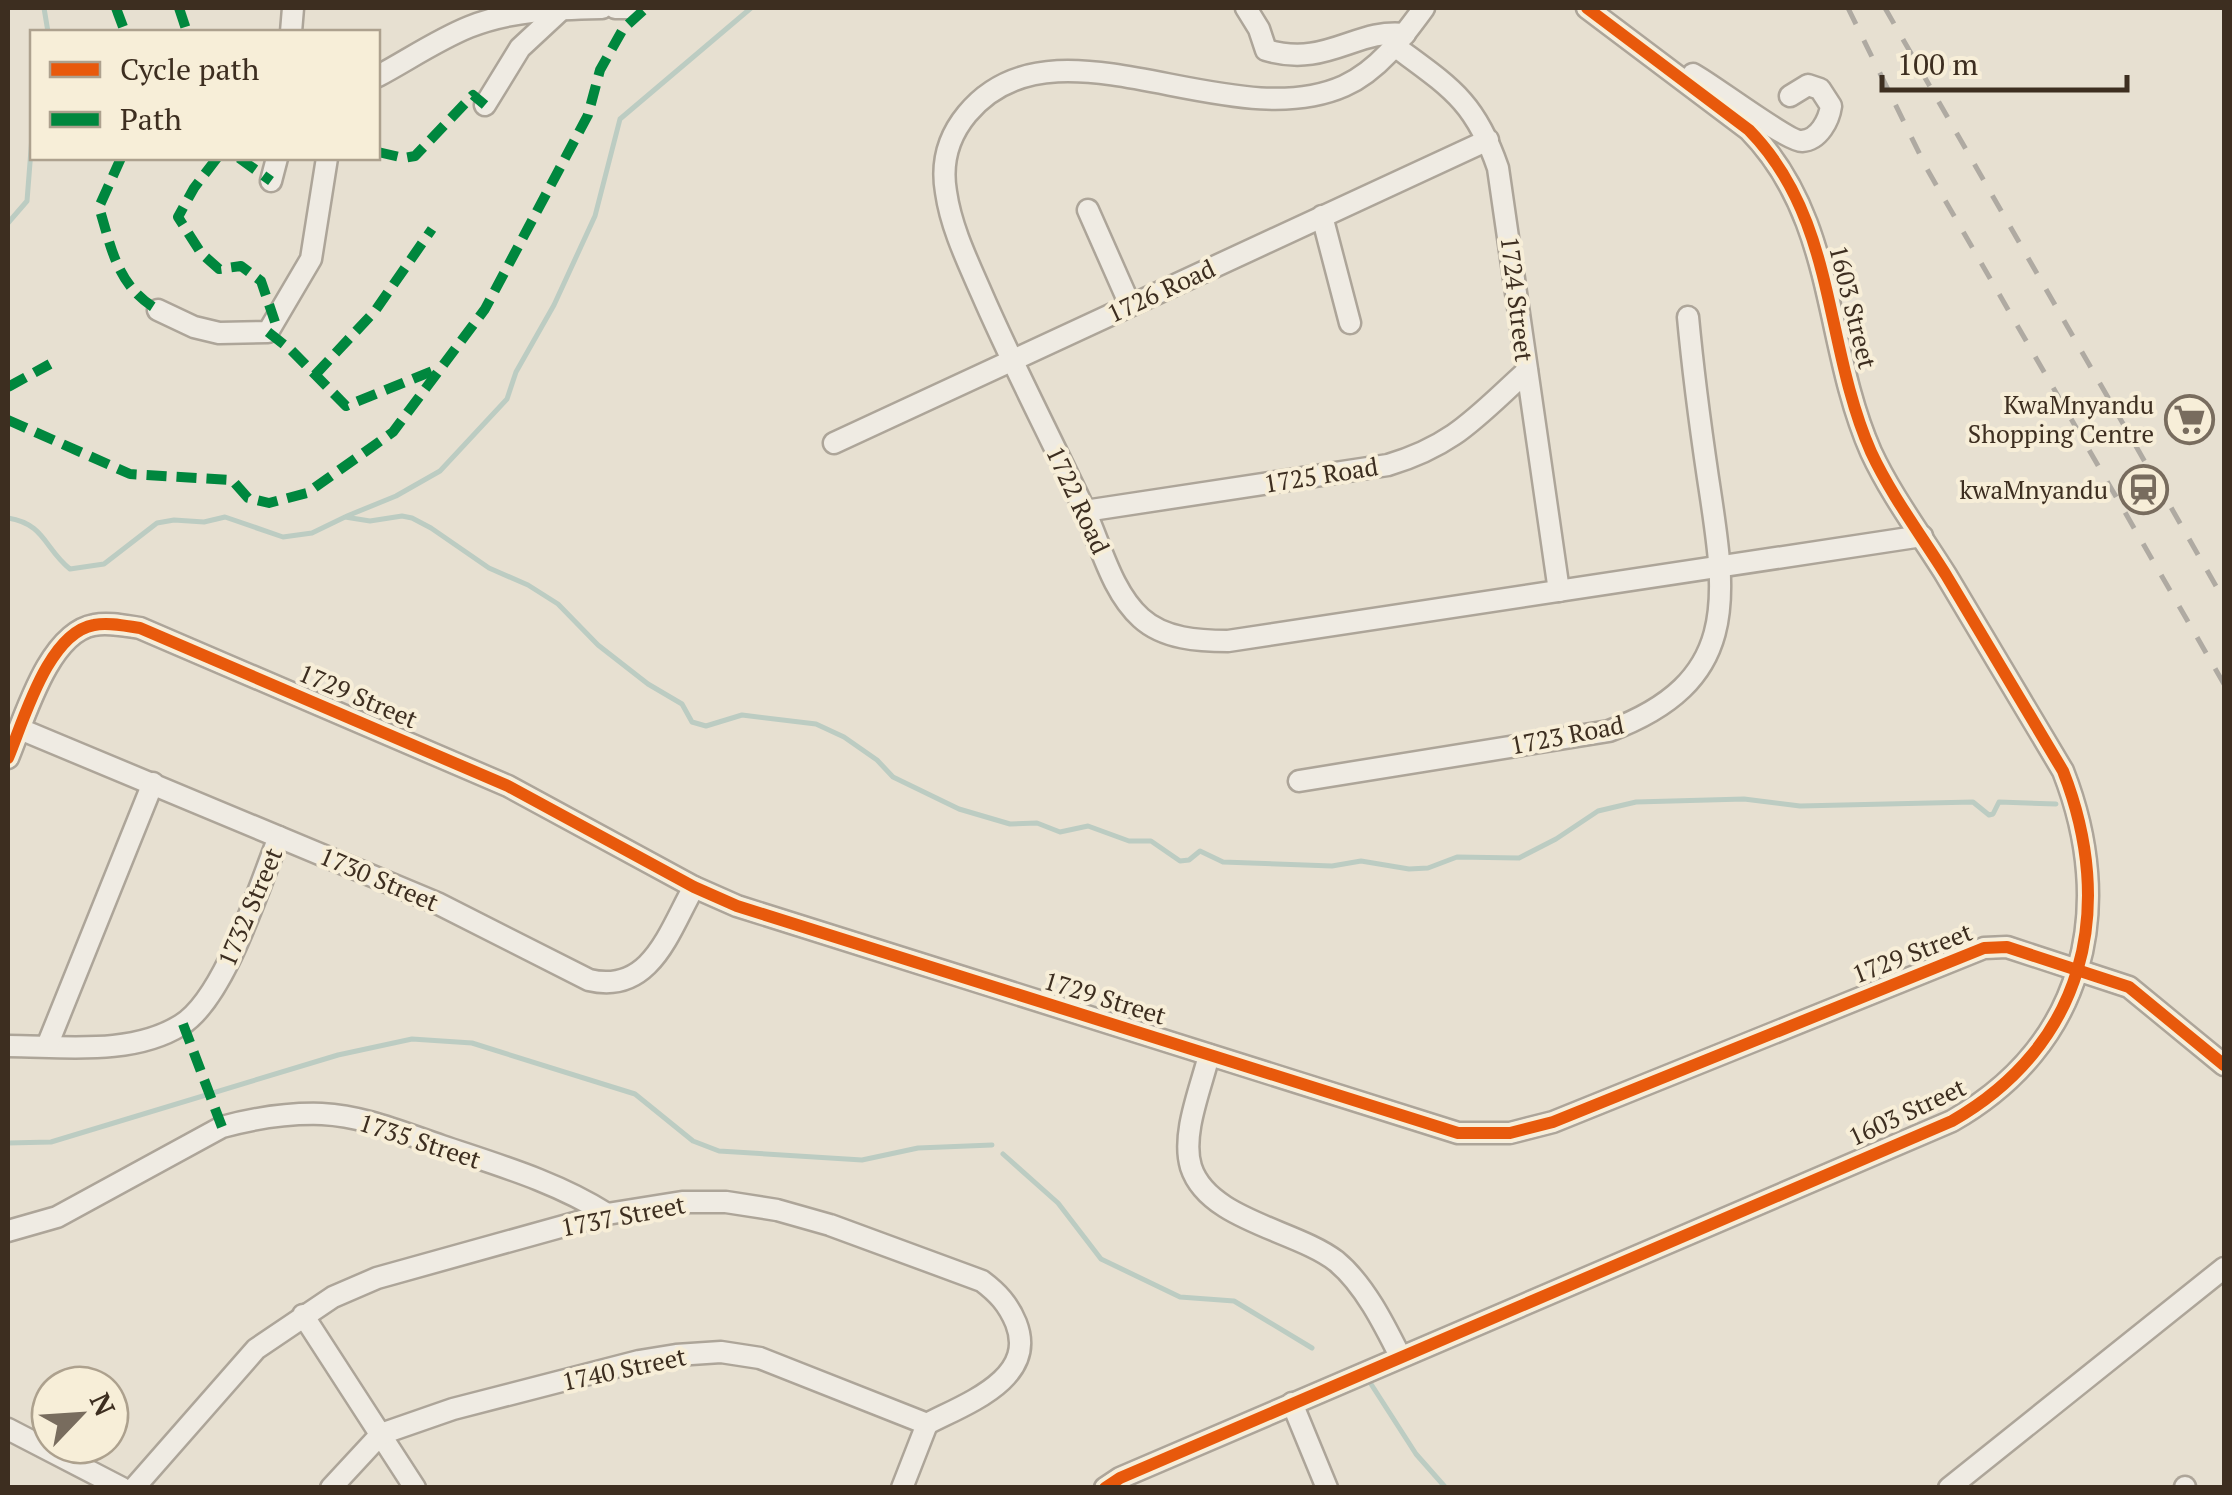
<svg xmlns="http://www.w3.org/2000/svg" width="2232" height="1495" font-family="'PT Serif',serif">
  <style>
    .lines { fill: none; stroke-linecap: round; stroke-linejoin: round }
    .stream { stroke: #bcccc2; stroke-width: 5 }
    .minor-casing { stroke: #ada599; stroke-width: 25 }
    .minor { stroke: #efebe3; stroke-width: 20 }
    .rail { stroke: #afaaa2; stroke-width: 5; stroke-dasharray: 18 18; stroke-linecap: butt }
    .quiet { stroke: #00873e; stroke-width: 10; stroke-dasharray: 20 10; stroke-linecap: butt }
    .cycleway-casing { stroke: #f7eed8; stroke-width: 19 }
    .cycleway { stroke: #e8590c; stroke-width: 12 }
    .labels { text-anchor: middle; stroke-width: 8; stroke-linejoin: round; paint-order: stroke }
    .street-label { font-size: 25px; fill: #3d2e20; stroke: #f7eed8 }
    .poi-label { font-size: 25px; fill: #3d2e20; stroke: #f7eed8; text-anchor: end }
  </style>
  <rect width="100%" height="100%" fill="#e7e0d1"/>
  <g class="lines">
    <!-- stream -->
    <g class="stream">
      <path d="M44,8L48,32"/>
      <path d="M8,223L27,201L32,137"/>
      <path d="M347,516L396,496L440,471L507,399L516,372L554,305L595,216L620,119L751,8"/>
      <path d="M8,518C45,524 44,548 70,569L104,564L157,523L174,520L204,522L225,517L283,537L312,533L345,517L370,521L402,516L412,518L431,528L489,568L528,585L558,604L598,645L648,684L682,704L692,722L706,726L742,715L816,724L844,737L877,760L893,777L959,809L1010,824L1037,823L1060,832L1088,826L1129,841H1151L1180,861L1189,860L1200,851L1223,862L1332,866L1361,861L1409,869L1428,868L1457,857L1519,858L1556,839L1598,811L1636,802L1744,799L1800,806L1973,802L1989,815L1993,814L1999,802L2056,804"/>
      <path d="M8,1143L51,1142L338,1055L412,1039L472,1043L635,1094L693,1141L719,1151L862,1160L918,1148L992,1145"/>
      <path d="M1003,1154L1058,1203L1101,1259L1180,1297L1234,1301L1312,1348"/>
      <path d="M1371,1384L1416,1454L1446,1488"/>
    </g>
    <defs>
      <g id="minor">
        <path d="M615,8H629"/>
        <path d="M1246,8L1259,29L1266,50C1327,68 1356,28 1405,34"/>
        <path d="M1424,8C1402,38 1379,70 1344,86C1227,138 1054,8 967,114C948,137 941,163 946,192C951,227 967,260 981,292C1013,366 1051,438 1085,511C1101,546 1112,592 1141,618C1164,639 1199,641 1228,641L1922,536"/>
        <path d="M291,32L293,8"/>
        <path d="M1396,47C1450,87 1475,101 1498,168L1559,591"/>
        <path d="M1693,74C1712,84 1788,142 1802,141C1819,140 1829,120 1831,106L1820,89L1808,85L1790,96"/>
        <path d="M378,76C408,60 437,40 469,27C511,10 558,9 602,8"/>
        <path d="M485,105L520,48L562,9"/>
        <path d="M271,181L277,158"/>
        <path d="M1088,210L1130,305"/>
        <path d="M1322,216L1350,323"/>
        <path d="M158,310L194,327L219,333L268,332L311,259L327,158"/>
        <path d="M834,443L1488,140"/>
        <path d="M1085,511L1388,465C1455,445 1477,416 1527,371"/>
        <path d="M20,729L437,903L589,980C651,995 669,931 694,887"/>
        <path d="M8,758C24,720 48,633 94,625C109,622 126,626 140,628L508,786L694,887L737,906L1458,1133H1510L1553,1122L1984,948L2007,947L2129,987L2224,1065"/>
        <path d="M1299,781L1609,731C1743,681 1726,596 1708,478C1700,424 1693,371 1688,317"/>
        <path d="M8,1046C62,1046 132,1056 181,1025C225,998 259,886 279,837"/>
        <path d="M47,1046L153,783"/>
        <path d="M1209,1055C1201,1088 1181,1134 1191,1167C1208,1220 1296,1230 1336,1261C1364,1284 1384,1324 1400,1356"/>
        <path d="M8,1231L57,1217L222,1127C255,1118 289,1113 322,1114C364,1116 403,1133 442,1146C498,1165 557,1182 607,1214"/>
        <path d="M303,1315L415,1488"/>
        <path d="M1292,1403L1327,1488"/>
        <path d="M8,1429L122,1488"/>
        <path d="M2185,1487V1488"/>
        <path d="M134,1488L256,1349L333,1297L377,1278L607,1214L682,1202H726L777,1210L830,1225L982,1281C998,1293 1008,1304 1016,1323C1038,1379 965,1404 927,1424"/>
        <path d="M331,1488L381,1434L453,1409L639,1361L676,1355L721,1352L760,1358L927,1424"/>
        <path d="M902,1488L927,1424"/>
        <path d="M1105,1488L1120,1478L1952,1121C2085,1045 2117,909 2063,771C2024,706 1985,640 1946,575C1921,535 1891,495 1871,452C1823,343 1837,220 1749,130L1587,8"/>
        <path d="M1949,1488L2224,1268"/>
      </g>
    </defs>
    <!-- minor casing -->
    <use href="#minor" class="minor-casing"/>
    <!-- minor -->
    <use href="#minor" class="minor"/>
    <!-- rail -->
    <g class="rail">
      <path d="M1848,8L1927,169L2224,684"/>
      <path d="M1885,8L2224,600"/>
    </g>
    <!-- quiet -->
    <g class="quiet">
      <path d="M116,8L125,32"/>
      <path d="M179,8L187,32"/>
      <path d="M378,152L404,158L415,156L473,95L485,105"/>
      <path d="M121,158L99,207C112,250 117,286 158,310"/>
      <path d="M217,158L194,188L178,217L201,253L219,269L241,266L261,281L275,322"/>
      <path d="M239,158L271,181"/>
      <path d="M268,332L291,350L346,406L440,368"/>
      <path d="M315,375L375,311L432,229"/>
      <path d="M8,387L50,364"/>
      <path d="M8,420L130,474L232,480L248,498L269,503L307,493L393,432L485,309L588,115L600,70L623,29L646,8"/>
      <path d="M183,1024L222,1127"/>
    </g>
    <defs>
      <g id="cycleway">
        <path d="M8,758C24,720 48,633 94,625C109,622 126,626 140,628L508,786L694,887L737,906L1458,1133H1510L1553,1122L1984,948L2007,947L2129,987L2224,1065"/>
        <path d="M1105,1488L1120,1478L1952,1121C2085,1045 2117,909 2063,771C2024,706 1985,640 1946,575C1921,535 1891,495 1871,452C1823,343 1837,220 1749,130L1587,8"/>
      </g>
    </defs>
    <!-- cycleway casing -->
    <use href="#cycleway" class="cycleway-casing"/>
    <!-- cycleway -->
    <use href="#cycleway" class="cycleway"/>
  </g>
  <!-- icons -->
  <defs>
    <symbol id="supermarket-ring" viewBox="-11 -11 22 22"><circle r="9.5" fill="#f7eed8" stroke="#786c5e" stroke-width="1.5"/><path d="M-6-5.5h2.5l.6 2H6L4.5 2H-2.5L-4.4-4H-6ZM-1.5 3.2a1.3 1.3 0 1 0 .1 0ZM3 3.2a1.3 1.3 0 1 0 .1 0Z" fill="#786c5e"/></symbol>
    <symbol id="station-ring" viewBox="-11 -11 22 22"><circle r="9.5" fill="#f7eed8" stroke="#786c5e" stroke-width="1.5"/><path d="M-3-6H3Q5-6 5-4V2Q5 4 3 4L4.5 6H3L1.5 4h-3L-3 6H-4.5L-3 4Q-5 4-5 2V-4Q-5-6-3-6ZM-3.5-4v3h7v-3ZM-3.5 1v1.5H-2V1ZM2 1v1.5H3.5V1Z" fill="#786c5e"/></symbol>
  </defs>
  <g fill-rule="evenodd">
    <use href="#supermarket-ring" x="2162" y="392" width="55" height="55"/>
    <use href="#station-ring" x="2116" y="462" width="55" height="55"/>
  </g>
  <g class="labels">
    <!-- street labels -->
    <g class="street-label">
      <text transform="translate(1161 291) rotate(-25)" y="9">1726 Road</text>
      <text transform="translate(1517 299) rotate(83)" y="9">1724 Street</text>
      <text transform="translate(1853 307) rotate(76)" y="9">1603 Street</text>
      <text transform="translate(1321 475) rotate(-9)" y="9">1725 Road</text>
      <text transform="translate(1078 500) rotate(65)" y="9">1722 Road</text>
      <text transform="translate(358 696) rotate(23)" y="9">1729 Street</text>
      <text transform="translate(1567 735) rotate(-11)" y="9">1723 Road</text>
      <text transform="translate(379 879) rotate(23)" y="9">1730 Street</text>
      <text transform="translate(250 907) rotate(-67)" y="9">1732 Street</text>
      <text transform="translate(1912 953) rotate(-21)" y="9">1729 Street</text>
      <text transform="translate(1105 998) rotate(17)" y="9">1729 Street</text>
      <text transform="translate(1907 1112) rotate(-25)" y="9">1603 Street</text>
      <text transform="translate(420 1141) rotate(18)" y="9">1735 Street</text>
      <text transform="translate(623 1216) rotate(-11)" y="9">1737 Street</text>
      <text transform="translate(624 1369) rotate(-12)" y="9">1740 Street</text>
    </g>
    <!-- poi labels -->
    <g class="poi-label">
      <text x="2154" y="414">KwaMnyandu<tspan x="2154" dy="29">Shopping Centre</tspan></text>
      <text x="2108" y="499">kwaMnyandu</text>
    </g>
  </g>
  <!-- border -->
  <rect width="2232" height="1495" fill="none" stroke="#3d2e20" stroke-width="20"/>
  <!-- legend -->
  <rect x="30" y="30" width="350" height="130" fill="#f7eed8" stroke="#ada18e" stroke-width="2.5"/>
  <rect x="50" y="62" width="50" height="15" fill="#e8590c" stroke="#ada18e" stroke-width="2.5"/>
  <text x="120" y="80" font-size="30" fill="#3d2e20">Cycle path</text>
  <rect x="50" y="112" width="50" height="15" fill="#00873e" stroke="#ada18e" stroke-width="2.5"/>
  <text x="120" y="130" font-size="30" fill="#3d2e20">Path</text>
  <!-- north arrow -->
  <g transform="translate(80 1415) rotate(65)"><circle r="48" fill="#f7eed8" stroke="#ada18e" stroke-width="2.5"/>
  <path d="M0-8L18 38L0 25L-18 38Z" fill="#786c5e"/>
  <text y="-15" font-size="28" font-weight="bold" text-anchor="middle" fill="#3d2e20">N</text>
  </g>
  <!-- scale -->
  <path d="M1882 75v15h245v-15" fill="none" stroke="#3d2e20" stroke-width="5"/>
  <text x="1897" y="75" font-size="30" fill="#3d2e20" stroke="#f7eed8" stroke-width="8" paint-order="stroke">100 m</text>
</svg>
